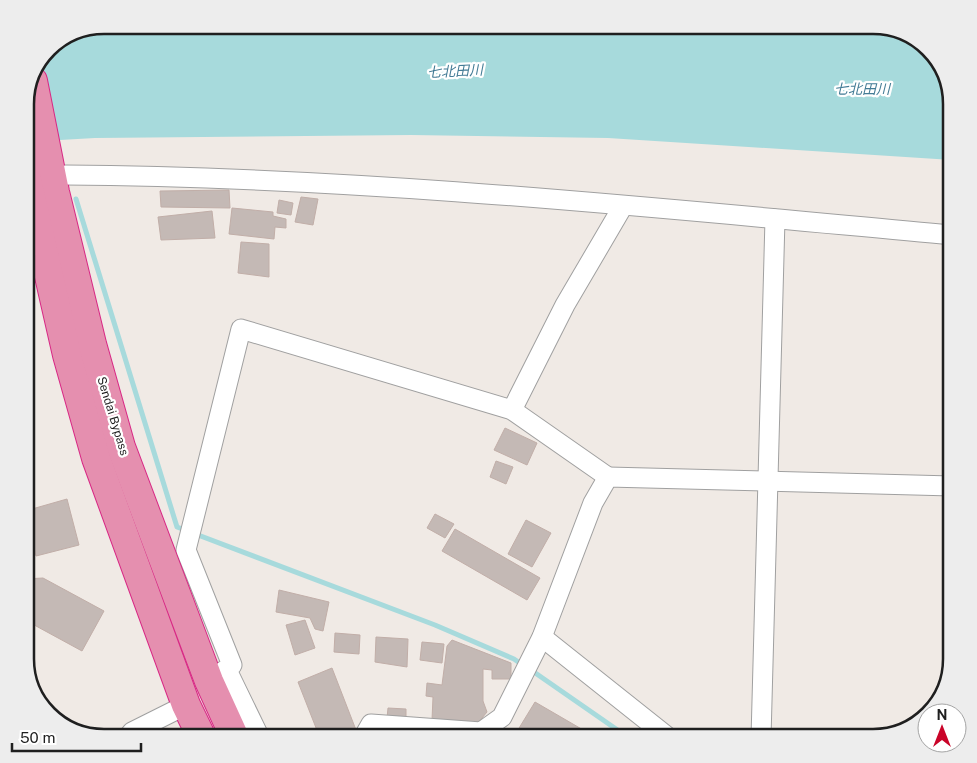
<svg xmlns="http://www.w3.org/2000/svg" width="977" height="763" font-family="'Public Sans','Noto Sans JP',sans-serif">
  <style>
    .water { fill: #a7dadc }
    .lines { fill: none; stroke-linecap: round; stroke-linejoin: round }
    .stream { stroke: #a7dadc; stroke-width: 5 }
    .building { fill: #c4b9b5; stroke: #c1aea8 }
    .minor-casing { stroke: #a0a0a0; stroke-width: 21 }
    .highway-casing { stroke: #d82885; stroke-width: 30 }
    .minor { stroke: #fff; stroke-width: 19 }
    .highway { stroke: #e58faf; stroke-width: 28 }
    .labels { text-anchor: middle; stroke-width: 4.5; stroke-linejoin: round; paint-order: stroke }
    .street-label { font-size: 12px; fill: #1f1f1f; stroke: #fff }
    .water-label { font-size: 14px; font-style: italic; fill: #447c96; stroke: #fff }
    .rim { fill: none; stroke: #1f1f1f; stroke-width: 2.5 }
  </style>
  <rect width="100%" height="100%" fill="#f0eae5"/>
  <!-- water -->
  <path class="water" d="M103,25H874L925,44L944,69L952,103V160L608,138L411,135L95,138L25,142V98L51,45Z"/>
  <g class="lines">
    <!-- stream -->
    <g class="stream">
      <path d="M76,199L177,527L435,625L514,659L524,666"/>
      <path d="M531,670L629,738"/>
    </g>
  </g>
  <!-- building -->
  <g class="building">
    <path d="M229,190L230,208L161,207L160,191Z"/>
    <path d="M301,197L318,199L313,225L295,222Z"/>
    <path d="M279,200L293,203L291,215L277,213Z"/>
    <path d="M232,208L273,212V216L286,219V228L275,227L274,239L229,234Z"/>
    <path d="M212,211L215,238L161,240L158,217Z"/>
    <path d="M241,242L269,244V277L238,273Z"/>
    <path d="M505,428L537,443L527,465L494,450Z"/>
    <path d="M496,461L513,467L506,484L490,477Z"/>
    <path d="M67,499L79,545L36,556L25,511Z"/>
    <path d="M435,514L454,524L445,538L427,528Z"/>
    <path d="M526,520L551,533L532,567L508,554Z"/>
    <path d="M455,529L540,578L527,600L442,551Z"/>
    <path d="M43,578L104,611L82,651L25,620V579Z"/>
    <path d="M279,590L329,602L323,631L315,629L310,618L276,612Z"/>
    <path d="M305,620L315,648L295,655L286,625Z"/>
    <path d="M335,633L360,635L359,654L334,652Z"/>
    <path d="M376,637L408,639L407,667L375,662Z"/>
    <path d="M452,640L511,663V679H492V670L483,669V701L487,712L477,724L432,720L433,697L426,696L427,683L442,685L447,646Z"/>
    <path d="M422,642L444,644L442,663L420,660Z"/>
    <path d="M332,668L356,730L337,738H320L298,682Z"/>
    <path d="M535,702L597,738H513Z"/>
    <path d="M388,708L406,709V718H387Z"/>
    <path d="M388,733L436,738H385Z"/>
  </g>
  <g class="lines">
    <defs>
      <g id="minor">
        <path d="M65,175C362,177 657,208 952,235"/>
        <path d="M512,410L565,305L623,206"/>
        <path d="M542,637L669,738"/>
        <path d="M227,670L260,738"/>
        <path d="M209,681L232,665L186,550L241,329L512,410L608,477"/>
        <path d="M127,738L132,732L186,705"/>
        <path d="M363,738L371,724L481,732L502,717L542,637L593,503L608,477L952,486"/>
        <path d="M761,738L775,219"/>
      </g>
      <g id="highway">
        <path d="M33,81L55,192L92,344L121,447L209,681L235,738"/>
        <path d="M25,171L67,355L96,458L186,705L202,738"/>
      </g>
    </defs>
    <!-- minor casing -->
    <use href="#minor" class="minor-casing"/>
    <!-- highway casing -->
    <use href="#highway" class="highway-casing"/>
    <!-- minor -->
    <use href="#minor" class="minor"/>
    <!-- highway -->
    <use href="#highway" class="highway"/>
  </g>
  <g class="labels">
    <!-- street labels -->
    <g class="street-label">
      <text transform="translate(113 416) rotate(73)" y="4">Sendai Bypass</text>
    </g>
    <!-- water labels -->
    <g class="water-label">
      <text transform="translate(455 71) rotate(-3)" y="5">七北田川</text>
      <text x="862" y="94">七北田川</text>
    </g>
  </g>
  <!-- crop -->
  <path d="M0 0H977V763H0ZM104 34H873A70 70 0 0 1 943 104V659A70 70 0 0 1 873 729H104A70 70 0 0 1 34 659V104A70 70 0 0 1 104 34Z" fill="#ededed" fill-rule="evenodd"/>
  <path class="rim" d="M104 34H873A70 70 0 0 1 943 104V659A70 70 0 0 1 873 729H104A70 70 0 0 1 34 659V104A70 70 0 0 1 104 34Z"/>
  <!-- north arrow -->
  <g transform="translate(942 728)"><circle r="24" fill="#ffffff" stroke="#a5a5a5"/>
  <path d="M0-4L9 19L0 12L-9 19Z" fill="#ca0429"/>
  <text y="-8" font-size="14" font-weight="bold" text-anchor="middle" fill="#1f1f1f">N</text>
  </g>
  <!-- scale -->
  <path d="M12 743v8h129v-8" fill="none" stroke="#1f1f1f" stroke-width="2.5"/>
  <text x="20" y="743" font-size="15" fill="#1f1f1f" stroke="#ffffff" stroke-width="4" paint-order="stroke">50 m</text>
</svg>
